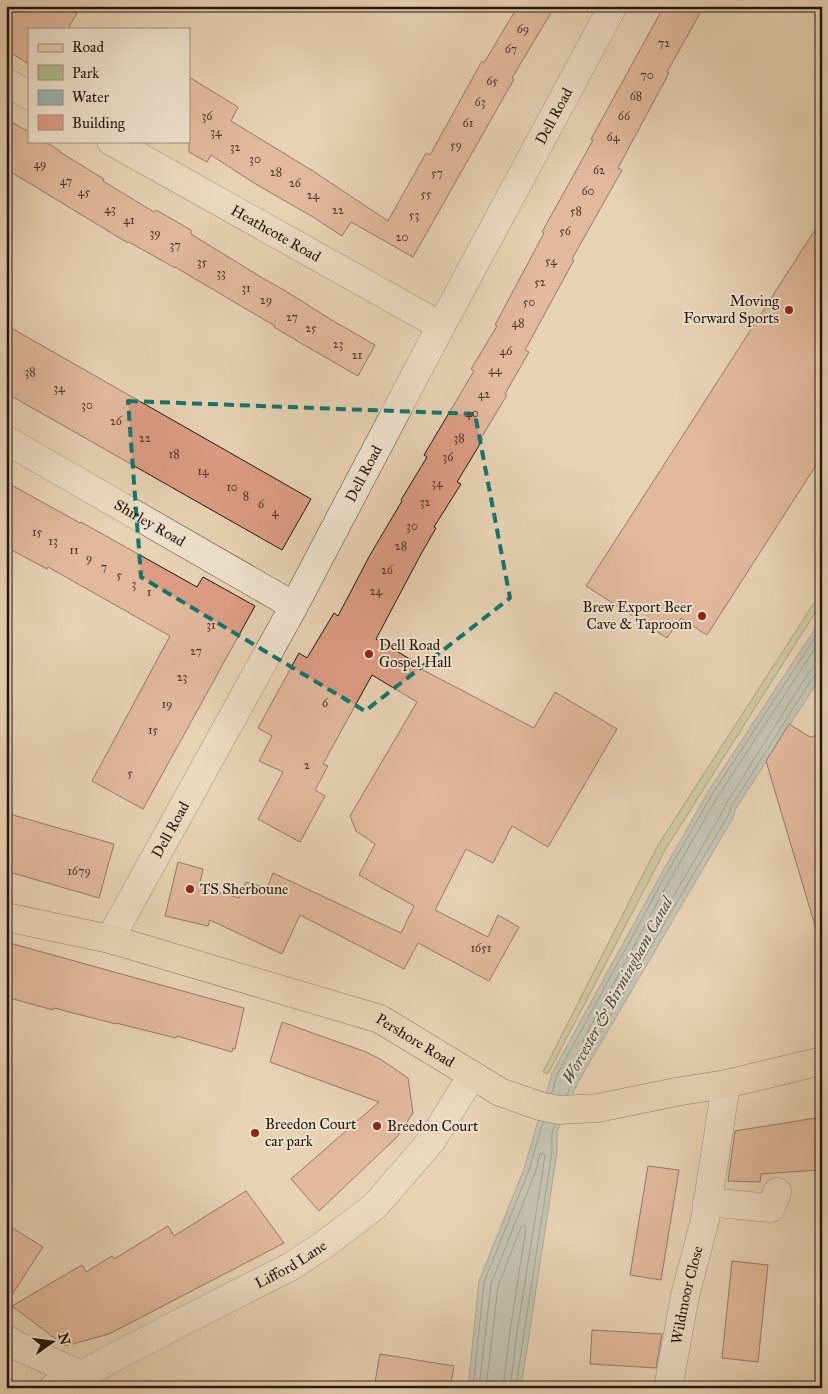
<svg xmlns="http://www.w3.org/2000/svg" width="828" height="1394" font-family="'IM FELL Great Primer',serif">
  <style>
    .green { fill: #b2bd8f; stroke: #6a694e }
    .water { fill: #98b6b4; stroke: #697672 }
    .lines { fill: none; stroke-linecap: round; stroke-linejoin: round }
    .shore { stroke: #5d6661; stroke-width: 1 }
    .building { fill: #dc9c83; stroke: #22150e }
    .minor-casing { stroke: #534437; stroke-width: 29 }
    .major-casing { stroke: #22150e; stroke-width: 29 }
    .minor { stroke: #efe2ce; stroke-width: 28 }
    .major { stroke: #e7d2b3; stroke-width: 28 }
    .marked { fill: none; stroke: #0f766e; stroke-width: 4; stroke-dasharray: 10 6; stroke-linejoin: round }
    .poi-dot { fill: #8f2418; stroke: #efe2ce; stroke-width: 2 }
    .labels { text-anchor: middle; stroke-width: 4; stroke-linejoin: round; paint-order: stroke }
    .number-label { font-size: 12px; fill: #50372b }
    .street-label { font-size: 15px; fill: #22150e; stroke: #efe2ce }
    .poi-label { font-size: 15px; fill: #22150e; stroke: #efe2ce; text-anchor: start }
    .water-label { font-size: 16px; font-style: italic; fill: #4b4d48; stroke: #efe2ce }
  </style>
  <rect width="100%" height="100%" fill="#e7d2b3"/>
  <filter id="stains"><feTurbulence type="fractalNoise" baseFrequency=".004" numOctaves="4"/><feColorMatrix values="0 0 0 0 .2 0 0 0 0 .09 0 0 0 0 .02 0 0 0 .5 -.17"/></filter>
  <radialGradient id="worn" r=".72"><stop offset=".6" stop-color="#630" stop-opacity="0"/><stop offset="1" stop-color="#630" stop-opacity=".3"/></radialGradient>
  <!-- green -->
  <path class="green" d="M822,593V602L665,850L548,1074L543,1072L658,845L812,606Z"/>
  <!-- water -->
  <path class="water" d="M822,618V675L735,810L734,816L578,1082L557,1132V1152L521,1388H468L479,1281L524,1169L552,1073L659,878L709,790Z"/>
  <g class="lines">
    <!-- shore -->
    <g class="shore">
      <path d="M822,638L718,796L668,883L583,1040L584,1043H588L723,811L726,804L809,672L814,667L822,666"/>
      <path d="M552,1093L557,1075L663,880L713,793L822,627"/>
      <path d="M567,1095L573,1079L729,814L731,807L813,677L817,673L822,672"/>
      <path d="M473,1388L484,1282L529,1170L543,1122"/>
      <path d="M479,1388L491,1284L535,1173L540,1154L543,1153L545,1156L517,1332L510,1388"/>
      <path d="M486,1388L498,1286L521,1227L524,1225L526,1228L510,1331L503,1388"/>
      <path d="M516,1388L524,1333L552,1152V1132L555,1125"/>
    </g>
  </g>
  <!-- building -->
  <g class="building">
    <path d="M6,6H65L77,13L68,29H29V64L6,50Z"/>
    <path d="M518,6H555L512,78L514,79L413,257L351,222L342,236L313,217L254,183L211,155L207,162L189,152V77L238,107L231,121L313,171L388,221L426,153L430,155L482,61L484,63Z"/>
    <path d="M664,6H704L667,72L669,73L618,168L622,170L572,259L574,260L525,350L529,352L505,394L507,395L481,438L483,439L457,482L461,484L434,527L436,528L421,554L376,639L420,665L419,668L534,728L555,692L617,729L548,847L512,826L493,863L466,849L435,910L488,937L498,915L519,927L489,981L418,943L404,969L300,915L282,954L210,920L208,926L165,916L178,862L203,869L199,887L239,898L246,882L267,888L273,873L401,933L414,906L359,875L375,844L356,831L350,816L417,702L372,675L323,764L328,766L315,790L325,796L300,842L258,819L283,772L259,761L272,736L258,728L299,653L307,658L334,613L338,616L370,555L402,501L401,500L427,457L424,455L474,371L471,369L497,326L495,325L544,233L542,232L593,140L591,139Z"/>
    <path d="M6,119L29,132V141H44L60,151V152L104,179L103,181L154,212L156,210L191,230V234L264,279L284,290L330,319L375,345L358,376L304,345L274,327L275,326L175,267V268L129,242L128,243L6,169Z"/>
    <path d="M822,219V456L707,635L681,618L667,638L586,586Z"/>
    <path d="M6,325L311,499L282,550L6,393Z"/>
    <path d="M6,482L80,523L81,522L197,587L203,577L255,606L143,809L92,781L170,636L48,567L47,569L6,547Z"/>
    <path d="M789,724L810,737L822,734V928L816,929L766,761Z"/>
    <path d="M6,813L114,844L99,898L6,871Z"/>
    <path d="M6,942L244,1008L235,1049L233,1048L232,1052L177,1036L176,1038L116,1023V1024L54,1008L53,1010L6,997Z"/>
    <path d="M282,1022L366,1052L380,1059L408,1078L413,1113L397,1137L319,1211L291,1179L379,1102L270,1062Z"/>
    <path d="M822,1117V1156L820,1170L761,1174L760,1182L728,1181L735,1131Z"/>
    <path d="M648,1166L679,1170L661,1280L630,1275Z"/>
    <path d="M246,1191L284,1243L109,1334L65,1346L12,1306L82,1265L86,1272L112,1256L114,1259L168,1226L174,1236Z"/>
    <path d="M6,1224L43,1247L6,1304Z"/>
    <path d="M732,1261L768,1265L758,1362L722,1358Z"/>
    <path d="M592,1330L662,1334L656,1368L590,1364Z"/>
    <path d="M380,1354L454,1366L450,1388H374Z"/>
  </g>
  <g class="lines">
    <defs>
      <g id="minor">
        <path d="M6,82L29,95"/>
        <path id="s1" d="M111,141L441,326"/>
        <path id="s2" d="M6,440L294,606"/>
        <path id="s3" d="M110,939L294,606L441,326L613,6"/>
        <path d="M707,1202L771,1208L777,1192"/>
        <path d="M6,1339L17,1346L81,1375"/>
        <path id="s4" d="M53,1388L81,1375L172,1327L290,1267L325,1244L375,1206L432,1140L472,1075"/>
        <path id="s5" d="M668,1388L685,1296L705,1220L726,1084"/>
      </g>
      <g id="major">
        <path id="s6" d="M6,917L110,939L380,1019L500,1092L540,1106L559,1110L598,1108L676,1092L726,1084L822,1061"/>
      </g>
    </defs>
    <!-- minor casing -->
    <use href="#minor" class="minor-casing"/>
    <!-- major casing -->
    <use href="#major" class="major-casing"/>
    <!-- minor -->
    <use href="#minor" class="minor"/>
    <!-- major -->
    <use href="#major" class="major"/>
  </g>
  <!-- marked area -->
  <path d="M0 0H828V1394H0ZM128,401L475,414L510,598L365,711L141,577Z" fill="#e7d2b3" fill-opacity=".55" fill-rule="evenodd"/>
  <path class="marked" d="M128,401L475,414L510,598L365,711L141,577Z"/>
  <!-- markers -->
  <g class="poi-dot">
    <circle cx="789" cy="310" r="5"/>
    <circle cx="702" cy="616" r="5"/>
    <circle cx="369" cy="654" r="5"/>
    <circle cx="190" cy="889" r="5"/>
    <circle cx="377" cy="1126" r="5"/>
    <circle cx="255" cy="1133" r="5"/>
  </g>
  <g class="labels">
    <!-- number labels -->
    <g class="number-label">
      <text x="523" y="33">69</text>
      <text x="664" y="47">72</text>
      <text x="511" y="53">67</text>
      <text x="647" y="79">70</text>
      <text x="492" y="85">65</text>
      <text x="636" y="100">68</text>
      <text x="480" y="106">63</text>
      <text x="207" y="120">36</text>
      <text x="624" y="120">66</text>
      <text x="468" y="127">61</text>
      <text x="216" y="136">34</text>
      <text x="613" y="141">64</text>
      <text x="456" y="149">59</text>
      <text x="235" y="151">32</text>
      <text x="255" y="163">30</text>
      <text x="40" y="168">49</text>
      <text x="599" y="174">62</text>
      <text x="276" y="176">28</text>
      <text x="437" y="177">57</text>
      <text x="66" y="185">47</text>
      <text x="295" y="187">26</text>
      <text x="588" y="195">60</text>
      <text x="84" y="196">45</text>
      <text x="426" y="198">55</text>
      <text x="313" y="199">24</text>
      <text x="110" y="213">43</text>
      <text x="338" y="214">22</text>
      <text x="576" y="215">58</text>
      <text x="414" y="219">53</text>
      <text x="129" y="224">41</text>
      <text x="565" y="235">56</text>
      <text x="155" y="237">39</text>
      <text x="402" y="241">20</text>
      <text x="175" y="249">37</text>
      <text x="551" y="265">54</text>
      <text x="202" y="266">35</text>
      <text x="221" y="277">33</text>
      <text x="540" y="286">52</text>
      <text x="246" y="292">31</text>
      <text x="266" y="304">29</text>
      <text x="529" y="306">50</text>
      <text x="292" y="321">27</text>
      <text x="518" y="327">48</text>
      <text x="311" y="332">25</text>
      <text x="338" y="348">23</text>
      <text x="506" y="355">46</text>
      <text x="357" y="359">21</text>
      <text x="495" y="374">44</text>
      <text x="30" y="376">38</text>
      <text x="59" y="392">34</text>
      <text x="484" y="398">42</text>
      <text x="87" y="409">30</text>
      <text x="472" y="417">40</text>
      <text x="116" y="425">26</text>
      <text x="145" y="442">22</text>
      <text x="459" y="442">38</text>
      <text x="174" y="458">18</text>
      <text x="448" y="461">36</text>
      <text x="203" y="475">14</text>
      <text x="437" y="487">34</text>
      <text x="232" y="491">10</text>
      <text x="246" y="500">8</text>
      <text x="425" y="506">32</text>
      <text x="261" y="508">6</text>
      <text x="275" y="516">4</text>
      <text x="412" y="530">30</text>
      <text x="37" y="536">15</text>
      <text x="53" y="545">13</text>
      <text x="401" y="550">28</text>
      <text x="74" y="554">11</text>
      <text x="89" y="562">9</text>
      <text x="104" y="571">7</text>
      <text x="387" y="574">26</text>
      <text x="119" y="579">5</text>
      <text x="134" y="588">3</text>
      <text x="376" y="595">24</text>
      <text x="149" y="596">1</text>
      <text x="211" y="629">31</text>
      <text x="196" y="655">27</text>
      <text x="182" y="681">23</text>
      <text x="325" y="707">6</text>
      <text x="167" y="708">19</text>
      <text x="153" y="734">15</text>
      <text x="307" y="769">2</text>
      <text x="130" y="777">5</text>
      <text x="79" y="875">1679</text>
      <text x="481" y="952">1651</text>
    </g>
    <!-- street labels -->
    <g class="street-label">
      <text dy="5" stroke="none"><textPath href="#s3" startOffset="935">Dell Road</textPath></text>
      <text dy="5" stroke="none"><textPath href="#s1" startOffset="189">Heathcote Road</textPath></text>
      <text dy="5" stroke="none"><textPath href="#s3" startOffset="530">Dell Road</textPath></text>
      <text dy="5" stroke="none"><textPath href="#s2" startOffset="166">Shirley Road</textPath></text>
      <text dy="5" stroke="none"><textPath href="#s3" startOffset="125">Dell Road</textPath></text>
      <text dy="5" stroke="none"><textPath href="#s6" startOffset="429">Pershore Road</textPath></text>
      <text dy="5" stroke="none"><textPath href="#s4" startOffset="268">Lifford Lane</textPath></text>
      <text dy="5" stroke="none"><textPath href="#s5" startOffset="95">Wildmoor Close</textPath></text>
    </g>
    <!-- poi labels -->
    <g class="poi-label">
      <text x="779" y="306" text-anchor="end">Moving<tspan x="779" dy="17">Forward Sports</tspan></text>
      <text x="692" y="612" text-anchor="end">Brew Export Beer<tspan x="692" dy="17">Cave &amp; Taproom</tspan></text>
      <text x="379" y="650">Dell Road<tspan x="379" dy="17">Gospel Hall</tspan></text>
      <text x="200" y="894">TS Sherboune</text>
      <text x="265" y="1129">Breedon Court<tspan x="265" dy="17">car park</tspan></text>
      <text x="387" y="1131">Breedon Court</text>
    </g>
    <!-- water labels -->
    <g class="water-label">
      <text transform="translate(617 990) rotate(-61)" y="6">Worcester &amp; Birmingham Canal</text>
    </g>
  </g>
  <!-- margin -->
  <rect width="828" height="1394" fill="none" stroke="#e7d2b3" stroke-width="25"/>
  <rect x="8" y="8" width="813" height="1379" fill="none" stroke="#22150e" stroke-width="2.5"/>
  <rect x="12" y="12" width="803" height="1369" fill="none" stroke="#22150e"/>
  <!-- legend -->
  <rect x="28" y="28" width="162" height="115" fill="#efe2ce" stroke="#9d9081"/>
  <rect x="38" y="44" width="25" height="8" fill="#e7d2b3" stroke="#9d9081"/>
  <text x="72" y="52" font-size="15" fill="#22150e">Road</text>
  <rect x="38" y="65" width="25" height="15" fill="#b2bd8f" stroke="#9d9081"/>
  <text x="72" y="78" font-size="15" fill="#22150e">Park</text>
  <rect x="38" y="90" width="25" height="15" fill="#98b6b4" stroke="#9d9081"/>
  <text x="72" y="102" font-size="15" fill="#22150e">Water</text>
  <rect x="38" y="115" width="25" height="15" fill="#dc9c83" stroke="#9d9081"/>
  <text x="72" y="128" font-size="15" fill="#22150e">Building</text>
  <!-- north arrow -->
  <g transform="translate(52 1342) rotate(76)" stroke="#efe2ce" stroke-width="4" paint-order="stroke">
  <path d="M0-4L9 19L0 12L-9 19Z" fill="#22150e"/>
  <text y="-8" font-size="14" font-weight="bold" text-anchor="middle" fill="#22150e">N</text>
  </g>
  <rect width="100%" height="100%" filter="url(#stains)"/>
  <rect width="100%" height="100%" fill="url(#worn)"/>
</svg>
